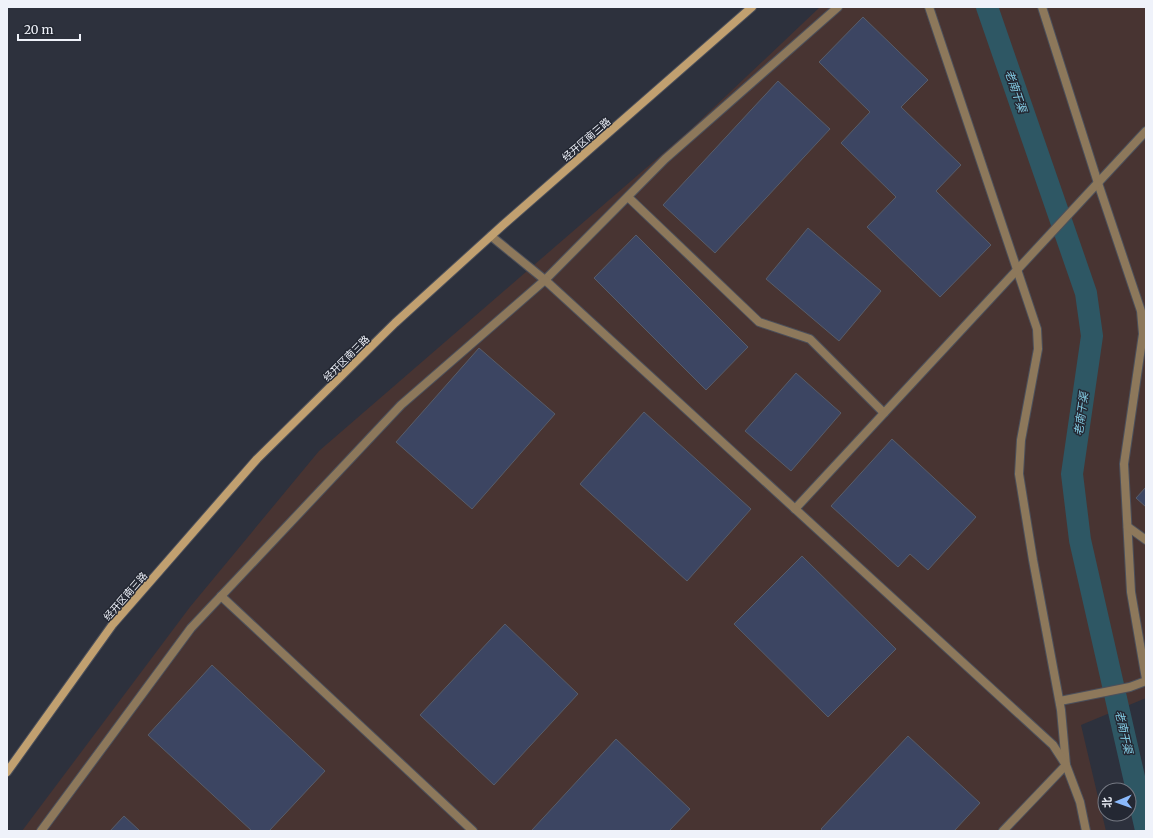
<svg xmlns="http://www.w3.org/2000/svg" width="1153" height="838" font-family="Merriweather,'Noto Sans SC',serif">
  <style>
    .commercial { fill: #483432 }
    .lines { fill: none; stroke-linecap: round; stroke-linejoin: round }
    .canal { stroke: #2e5764; stroke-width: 22 }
    .building { fill: #3c4562; stroke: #585d6a }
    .lane-casing { stroke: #4c505b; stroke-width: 10 }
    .street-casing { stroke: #4c505b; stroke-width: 10 }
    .secondary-casing { stroke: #4c505b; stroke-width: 10 }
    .lane { stroke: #8d785b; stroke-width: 8 }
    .street { stroke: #8d785b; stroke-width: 8 }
    .secondary { stroke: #c1a070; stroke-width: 8 }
    .labels { text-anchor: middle; stroke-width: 3; stroke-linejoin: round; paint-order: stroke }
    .street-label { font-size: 10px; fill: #eff2fa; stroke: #242833 }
    .water-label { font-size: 11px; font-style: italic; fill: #84cde5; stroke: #242833 }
  </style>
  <rect width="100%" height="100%" fill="#2d313d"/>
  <!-- commercial -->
  <path class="commercial" d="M820,7H1146V698L1081,725L1106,831H22L190,607L319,451L690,130Z"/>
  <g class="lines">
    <!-- canal -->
    <path class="canal" d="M987,7L1086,293L1092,336L1072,474L1080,540L1146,830"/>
  </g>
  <!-- building -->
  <g class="building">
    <path d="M863,17L928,80L901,107L961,165L936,191L991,245L940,297L867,227L896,197L841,143L870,112L819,62Z"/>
    <path d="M778,81L830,129L715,253L663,205Z"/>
    <path d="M808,228L881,291L839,341L766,279Z"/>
    <path d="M636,235L748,347L706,390L594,278Z"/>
    <path d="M479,348L555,414L472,509L396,442Z"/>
    <path d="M796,373L841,413L791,471L745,431Z"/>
    <path d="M644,412L751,509L687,581L580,484Z"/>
    <path d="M892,439L976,517L928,570L910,554L898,567L831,506Z"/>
    <path d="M1146,487V507L1136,498Z"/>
    <path d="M802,556L896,649L828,717L734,624Z"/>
    <path d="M505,624L578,694L494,785L420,715Z"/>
    <path d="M212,665L325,771L269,831H252L148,735Z"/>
    <path d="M908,736L980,803L954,831H823L821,829Z"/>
    <path d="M616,739L690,809L669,831H533L532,830Z"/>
    <path d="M124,816L140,831H110Z"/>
  </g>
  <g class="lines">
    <defs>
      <g id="lane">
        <path d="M929,7L1037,329L1038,349L1021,440L1019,474L1033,560L1061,710L1066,765L1003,831"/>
        <path d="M1042,7L1098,183L1141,311L1143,334L1124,464L1131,592L1146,679"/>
        <path d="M628,197L759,322L810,339L884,413"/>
        <path d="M545,280L665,159L838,7"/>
        <path d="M1128,527L1146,540"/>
        <path d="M221,596L473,831"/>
        <path d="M1060,701L1130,687L1146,681"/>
      </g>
      <g id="street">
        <path d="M491,236L545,280"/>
        <path d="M795,509L1146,131"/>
        <path d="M41,831L191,628L401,405L545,280L1053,745L1066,765L1080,802L1086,831"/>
      </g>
      <path id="secondary" d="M7,772L113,624L257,459L395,323L503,225L752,7"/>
    </defs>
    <!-- lane casing -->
    <use href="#lane" class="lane-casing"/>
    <!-- street casing -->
    <use href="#street" class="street-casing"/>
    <!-- secondary casing -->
    <use href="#secondary" class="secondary-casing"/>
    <!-- lane -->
    <use href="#lane" class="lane"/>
    <!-- street -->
    <use href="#street" class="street"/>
    <!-- secondary -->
    <use href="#secondary" class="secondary"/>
  </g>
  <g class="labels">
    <!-- street labels -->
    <g class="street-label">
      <text transform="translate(586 139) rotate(-41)" y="4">经开区南三路</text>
      <text transform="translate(346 358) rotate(-45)" y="4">经开区南三路</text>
      <text transform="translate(125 596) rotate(-49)" y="4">经开区南三路</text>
    </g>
    <!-- water labels -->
    <g class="water-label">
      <text transform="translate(1016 91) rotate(71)" y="4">老南干渠</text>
      <text transform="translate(1081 414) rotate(-82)" y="4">老南干渠</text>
      <text transform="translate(1124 732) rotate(77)" y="4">老南干渠</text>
    </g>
  </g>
  <!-- border -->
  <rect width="1153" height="838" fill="none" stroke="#eff2fa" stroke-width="16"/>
  <!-- north arrow -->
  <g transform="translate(1117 802) rotate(268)"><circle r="19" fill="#242833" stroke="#757983"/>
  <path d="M0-3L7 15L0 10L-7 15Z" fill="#8bbafc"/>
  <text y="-6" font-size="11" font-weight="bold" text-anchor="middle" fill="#eff2fa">北</text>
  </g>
  <!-- scale -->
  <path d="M18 34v6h62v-6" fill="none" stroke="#eff2fa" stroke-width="2"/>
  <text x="24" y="34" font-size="12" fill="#eff2fa" stroke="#242833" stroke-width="3" paint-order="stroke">20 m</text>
</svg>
